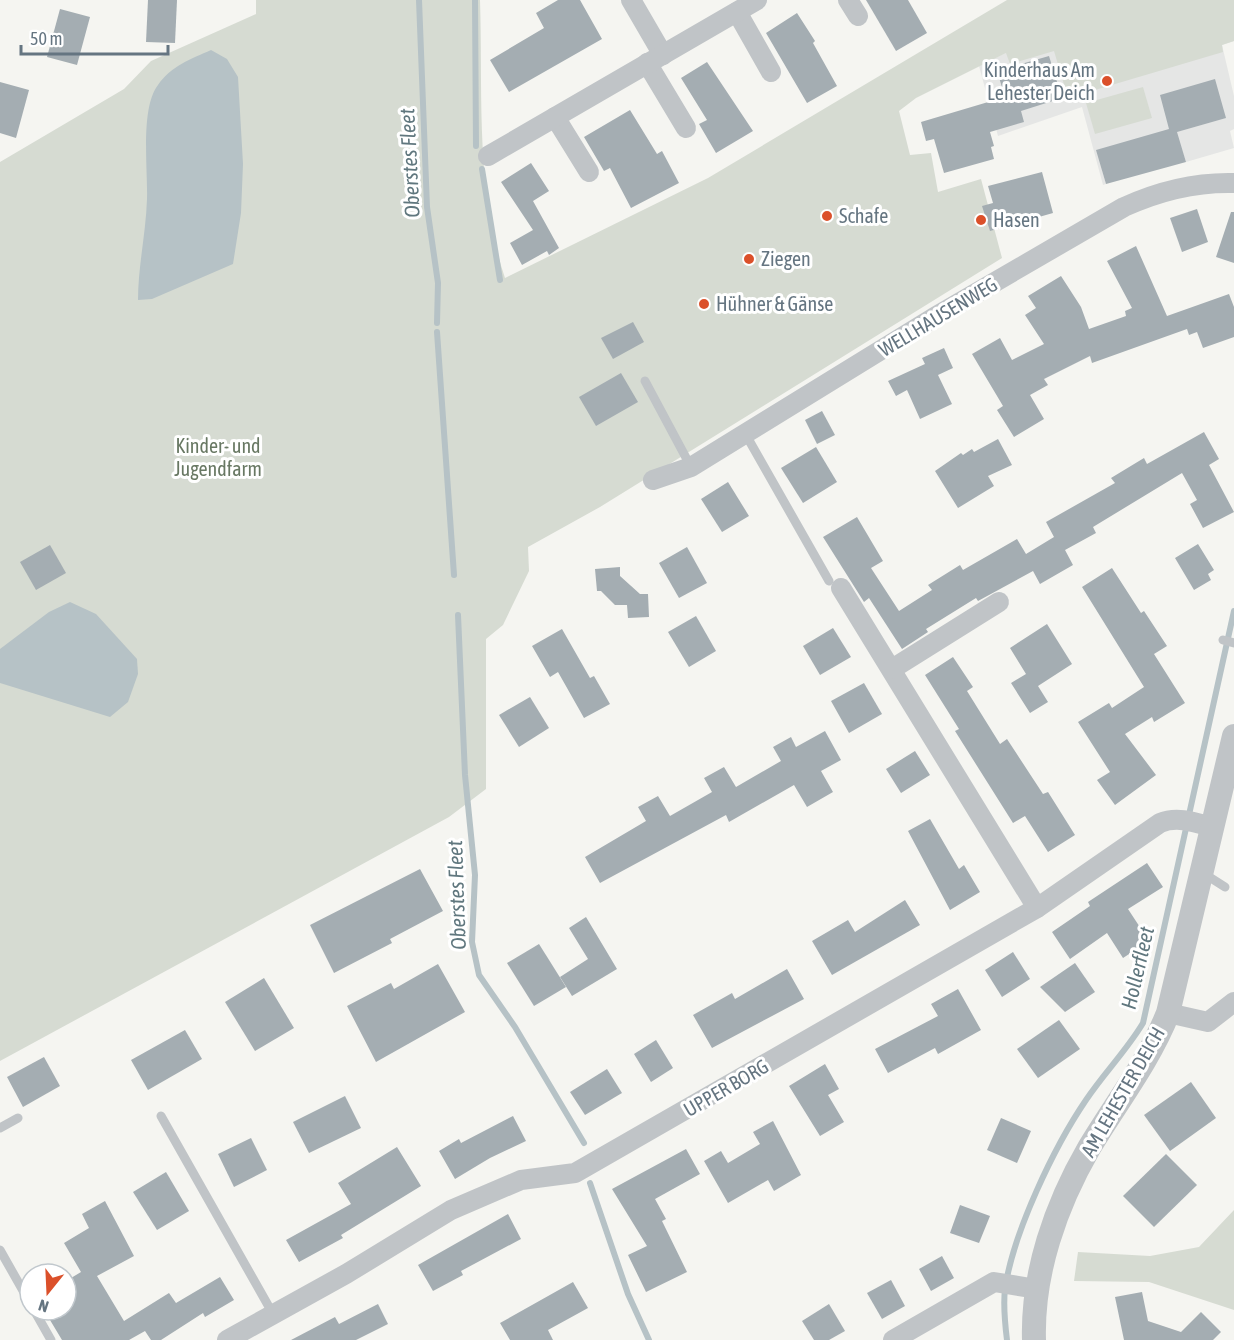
<svg xmlns="http://www.w3.org/2000/svg" width="1234" height="1340" font-family="'Asap Condensed',sans-serif">
  <style>
    .built { fill: #e5e6e5 }
    .green { fill: #d6dbd2 }
    .water { fill: #b6c2c6 }
    .lines { fill: none; stroke-linecap: round; stroke-linejoin: round }
    .stream { stroke: #b6c2c6; stroke-width: 6 }
    .building { fill: #a4adb2 }
    .service { stroke: #c0c4c7; stroke-width: 9 }
    .minor { stroke: #c0c4c7; stroke-width: 20 }
    .tertiary { stroke: #c0c4c7; stroke-width: 24 }
    .poi-dot { fill: #db502a; stroke: #fff; stroke-width: 2 }
    .labels { text-anchor: middle; stroke-width: 6; stroke-linejoin: round; paint-order: stroke }
    .poi-label { font-size: 20px; fill: #657581; stroke: #fff; text-anchor: start }
    .street-label { font-size: 20px; fill: #657581; stroke: #fff }
    .park-label { font-size: 20px; fill: #687863; stroke: #fff }
    .water-label { font-size: 21px; font-style: italic; fill: #60777e; stroke: #fff }
  </style>
  <rect width="100%" height="100%" fill="#f5f5f1"/>
  <!-- built -->
  <path class="built" d="M1234,0V41L1222,45L1234,96V129L1230,131L1234,148L1186,162L1181,147L1102,170L1106,184L1103,185L1082,107L998,136L979,66L1014,49Z"/>
  <!-- green -->
  <g class="green">
    <path d="M256,0H480C483,92 475,190 505,278L708,178L1007,0H1234V41L1222,45L1223,52L1068,98L1054,51L1010,64L1006,53L916,98L899,111L910,155L931,153L938,192L981,179L1002,258L600,507L528,547L529,571L503,625L486,639V789L449,817L0,1061V162L124,89L151,61L256,14Z"/>
    <path d="M1143,87L1152,118L1095,134L1086,103Z"/>
    <path d="M1234,1210V1310L1149,1282L1074,1281L1078,1252L1150,1256L1199,1247Z"/>
  </g>
  <!-- water -->
  <g class="water">
    <path d="M211,50L227,59L238,77L243,164L241,213L233,264L152,299L138,300C138,266 146,233 147,199C148,170 140,108 158,85C171,66 191,59 211,50Z"/>
    <path d="M70,602L96,614L137,659L138,674L128,702L110,717L0,683V649L49,612Z"/>
  </g>
  <g class="lines">
    <!-- stream -->
    <g class="stream">
      <path d="M419,0L427,207L438,283L437,323"/>
      <path d="M475,0L476,146"/>
      <path d="M482,169L500,280"/>
      <path d="M437,332L454,575"/>
      <path d="M458,615L465,775L475,875L472,942L479,975L515,1027L584,1143"/>
      <path d="M590,1183L628,1294L649,1340"/>
      <path d="M1007,1340C1005,1324 1003,1306 1005,1289C1013,1233 1054,1147 1086,1100C1104,1073 1127,1050 1143,1023L1234,611"/>
    </g>
  </g>
  <!-- building -->
  <g class="building">
    <path d="M148,0H177L175,43L146,42Z"/>
    <path d="M558,0H580L602,39L509,92L490,60L544,28L536,13Z"/>
    <path d="M866,0H908L927,33L896,51Z"/>
    <path d="M60,9L90,17L77,65L47,57Z"/>
    <path d="M797,13L815,41L813,43L837,86L807,103L766,33Z"/>
    <path d="M1049,56L1062,98L1021,111L1024,122L990,132L994,146L991,147L994,159L944,173L934,139L926,141L921,122L1005,97L997,71Z"/>
    <path d="M707,62L753,131L716,153L699,124L707,120L681,78Z"/>
    <path d="M1215,79L1226,118L1177,132L1186,162L1106,184L1096,150L1169,129L1160,95Z"/>
    <path d="M0,82L29,90L16,138L0,133Z"/>
    <path d="M630,110L657,154L662,151L679,183L631,208L610,168L604,171L584,137Z"/>
    <path d="M531,163L549,191L533,201L559,248L549,255L547,251L522,265L510,243L533,230L501,182Z"/>
    <path d="M1042,172L1053,213L990,231L982,206L993,203L988,186Z"/>
    <path d="M1197,209L1208,242L1182,252L1170,218Z"/>
    <path d="M1231,212H1234V263L1216,257Z"/>
    <path d="M1136,246L1167,316L1229,294L1234,307V337L1203,348L1197,332L1189,335L1187,329L1092,363L1090,356L1044,379L1048,385L1030,395L1044,419L1014,437L997,410L1003,406L972,354L1000,338L1012,360L1044,344L1025,315L1036,308L1028,296L1061,276L1081,307L1089,329L1126,316L1125,311L1132,308L1107,261Z"/>
    <path d="M633,322L644,342L613,359L601,338Z"/>
    <path d="M944,348L953,368L938,375L952,404L920,419L907,390L896,396L888,381L925,364L922,358Z"/>
    <path d="M621,373L638,402L596,426L579,397Z"/>
    <path d="M822,411L835,435L817,444L805,420Z"/>
    <path d="M1204,432L1219,459L1209,465L1234,512L1203,528L1190,504L1197,500L1182,473L1093,527L1096,533L1065,550L1073,565L1040,584L1033,571L978,601L976,598L926,629L928,632L902,649L869,598L864,602L823,537L857,517L883,561L871,568L899,611L932,590L928,585L960,565L963,570L1017,539L1026,554L1054,537L1046,522L1115,483L1111,478L1144,458L1147,464Z"/>
    <path d="M998,439L1012,465L988,476L994,486L958,508L935,471L961,453L963,455L972,449L974,452Z"/>
    <path d="M816,447L837,482L803,503L781,468Z"/>
    <path d="M728,482L749,516L722,532L701,499Z"/>
    <path d="M1198,544L1214,570L1208,574L1211,580L1194,590L1175,558Z"/>
    <path d="M50,545L66,573L36,590L20,562Z"/>
    <path d="M687,547L707,583L679,598L659,563Z"/>
    <path d="M620,567V576L640,594H648L649,617L628,618L627,605H615L601,591H597L595,569Z"/>
    <path d="M1112,568L1141,613L1144,611L1167,646L1154,654L1185,703L1154,722L1152,717L1125,734L1156,775L1115,805L1097,780L1110,772L1078,722L1109,703L1112,708L1144,687L1082,587Z"/>
    <path d="M696,616L716,651L689,667L668,632Z"/>
    <path d="M1047,624L1072,664L1038,686L1048,702L1030,713L1011,683L1026,674L1010,648Z"/>
    <path d="M833,628L851,657L820,675L803,646Z"/>
    <path d="M562,629L590,678L594,676L610,704L584,718L558,672L550,677L532,646Z"/>
    <path d="M953,657L973,687L967,691L1000,744L1007,739L1043,794L1048,792L1075,835L1048,852L1025,816L1013,823L955,731L959,729L925,675Z"/>
    <path d="M864,683L882,714L849,733L831,701Z"/>
    <path d="M530,697L549,728L519,747L499,715Z"/>
    <path d="M825,731L841,760L821,771L833,792L807,807L794,785L729,822L726,815L600,883L585,857L646,821L638,807L658,796L670,816L712,792L704,778L724,767L736,787L781,761L773,747L791,737L796,747Z"/>
    <path d="M915,751L930,775L901,793L886,769Z"/>
    <path d="M930,819L959,869L964,865L980,892L950,910L908,831Z"/>
    <path d="M1147,863L1163,887L1128,909L1149,941L1123,958L1107,933L1070,959L1052,932L1090,906L1088,902Z"/>
    <path d="M420,869L443,911L390,939L392,943L334,973L310,925Z"/>
    <path d="M905,900L920,925L832,975L812,941L848,920L855,932Z"/>
    <path d="M586,917L617,969L572,996L560,977L588,959L569,928Z"/>
    <path d="M539,944L566,987L534,1006L507,963Z"/>
    <path d="M1013,952L1030,979L1002,997L985,970Z"/>
    <path d="M1075,963L1095,992L1065,1012L1040,987Z"/>
    <path d="M438,964L465,1012L376,1062L347,1006L391,983L394,989Z"/>
    <path d="M787,969L804,999L712,1048L693,1015L732,993L735,999Z"/>
    <path d="M264,978L294,1028L255,1051L225,1002Z"/>
    <path d="M958,989L981,1030L938,1054L935,1048L888,1073L875,1049L938,1016L931,1004Z"/>
    <path d="M1059,1020L1080,1049L1038,1078L1017,1049Z"/>
    <path d="M185,1030L202,1059L148,1090L131,1060Z"/>
    <path d="M656,1040L673,1068L651,1082L634,1054Z"/>
    <path d="M44,1057L60,1086L23,1107L7,1077Z"/>
    <path d="M825,1064L839,1089L828,1095L844,1122L820,1136L789,1086Z"/>
    <path d="M607,1069L622,1093L585,1115L570,1092Z"/>
    <path d="M1191,1082L1216,1118L1170,1151L1144,1115Z"/>
    <path d="M345,1096L361,1128L309,1153L293,1122Z"/>
    <path d="M513,1116L526,1141L490,1158L455,1179L439,1151L459,1139L461,1143Z"/>
    <path d="M1001,1118L1031,1131L1017,1163L987,1150Z"/>
    <path d="M773,1121L801,1175L774,1191L768,1180L728,1203L704,1161L721,1151L728,1163L760,1144L753,1132Z"/>
    <path d="M251,1138L267,1170L234,1187L218,1154Z"/>
    <path d="M397,1147L421,1186L341,1235L343,1238L299,1262L286,1240L351,1204L338,1183Z"/>
    <path d="M686,1149L700,1174L655,1199L666,1219L662,1221L687,1272L646,1292L628,1255L647,1246L612,1189Z"/>
    <path d="M1166,1154L1197,1185L1154,1227L1123,1196Z"/>
    <path d="M166,1172L189,1211L157,1230L133,1192Z"/>
    <path d="M105,1201L134,1256L97,1276L124,1321L169,1293L176,1303L220,1277L234,1300L205,1317L203,1313L161,1340H151L145,1331L129,1340H62L44,1310H66V1281L81,1272L64,1243L89,1228L82,1214Z"/>
    <path d="M960,1205L990,1216L979,1243L950,1233Z"/>
    <path d="M508,1214L521,1239L461,1271L463,1275L433,1291L418,1265Z"/>
    <path d="M942,1256L954,1278L931,1291L919,1269Z"/>
    <path d="M891,1280L905,1306L882,1319L867,1293Z"/>
    <path d="M573,1282L588,1308L548,1330L553,1340H510L500,1323Z"/>
    <path d="M1142,1292L1148,1321L1181,1332L1201,1312L1221,1332L1213,1340H1124L1115,1297Z"/>
    <path d="M378,1304L388,1324L356,1340H291L335,1317L339,1324Z"/>
    <path d="M829,1304L845,1331L829,1340H814L802,1321Z"/>
  </g>
  <g class="lines">
    <!-- service -->
    <g class="service">
      <path d="M645,381L691,467"/>
      <path d="M746,435L829,581"/>
      <path d="M1223,640L1234,643"/>
      <path d="M1203,873L1225,887"/>
      <path d="M161,1116L273,1314"/>
      <path d="M0,1128L18,1118"/>
      <path d="M0,1250L30,1303"/>
      <path d="M34,1310L51,1340"/>
    </g>
    <!-- minor -->
    <g class="minor">
      <path d="M631,0L663,55"/>
      <path d="M848,0L858,16"/>
      <path d="M737,12L771,72"/>
      <path d="M647,63L686,128"/>
      <path d="M555,117L589,172"/>
      <path d="M488,156L757,0"/>
      <path d="M653,480L691,467L933,318L1124,207C1159,191 1196,182 1234,183"/>
      <path d="M841,588L1037,908"/>
      <path d="M892,669L999,602"/>
      <path d="M1168,1013L1208,1022L1234,1002"/>
      <path d="M227,1340L346,1274L451,1210L521,1180L575,1173L1037,908L1160,823C1177,816 1194,822 1211,827"/>
      <path d="M893,1340L994,1282L1037,1289"/>
    </g>
    <!-- tertiary -->
    <path class="tertiary" d="M1034,1340C1032,1273 1056,1205 1089,1148C1116,1103 1149,1061 1168,1013L1234,736"/>
  </g>
  <!-- markers -->
  <g class="poi-dot">
    <circle cx="1107" cy="81" r="6"/>
    <circle cx="827" cy="216" r="6"/>
    <circle cx="981" cy="220" r="6"/>
    <circle cx="749" cy="259" r="6"/>
    <circle cx="704" cy="304" r="6"/>
  </g>
  <g class="labels">
    <!-- poi labels -->
    <g class="poi-label">
      <text x="1095" y="77" text-anchor="end">Kinderhaus Am<tspan x="1095" dy="23">Lehester Deich</tspan></text>
      <text x="839" y="223">Schafe</text>
      <text x="993" y="227">Hasen</text>
      <text x="761" y="266">Ziegen</text>
      <text x="716" y="311">Hühner &amp; Gänse</text>
    </g>
    <!-- street labels -->
    <g class="street-label">
      <text transform="translate(938 317) rotate(-31)" y="7">WELLHAUSENWEG</text>
      <text transform="translate(726 1088) rotate(-30)" y="7">UPPER BORG</text>
      <text transform="translate(1123 1092) rotate(-60)" y="7">AM LEHESTER DEICH</text>
    </g>
    <!-- park labels -->
    <g class="park-label">
      <text x="218" y="453">Kinder- und<tspan x="218" dy="23">Jugendfarm</tspan></text>
    </g>
    <!-- water labels -->
    <g class="water-label">
      <text transform="translate(410 163) rotate(-93)" y="7">Oberstes Fleet</text>
      <text transform="translate(457 895) rotate(-92)" y="7">Oberstes Fleet</text>
      <text transform="translate(1138 968) rotate(-77)" y="7">Hollerfleet</text>
    </g>
  </g>
  <!-- north arrow -->
  <g transform="translate(48 1292) rotate(198)"><circle r="28" fill="#ffffff" stroke="#c1c8cd" stroke-width="1.5"/>
  <path d="M0-4.5L10 22L0 15L-10 22Z" fill="#db502a"/>
  <text y="-9" font-size="16" font-weight="bold" text-anchor="middle" fill="#657581">N</text>
  </g>
  <!-- scale -->
  <path d="M21 45v9h147v-9" fill="none" stroke="#657581" stroke-width="3"/>
  <text x="30" y="45" font-size="18" fill="#657581" stroke="#ffffff" stroke-width="4.5" paint-order="stroke">50 m</text>
</svg>
